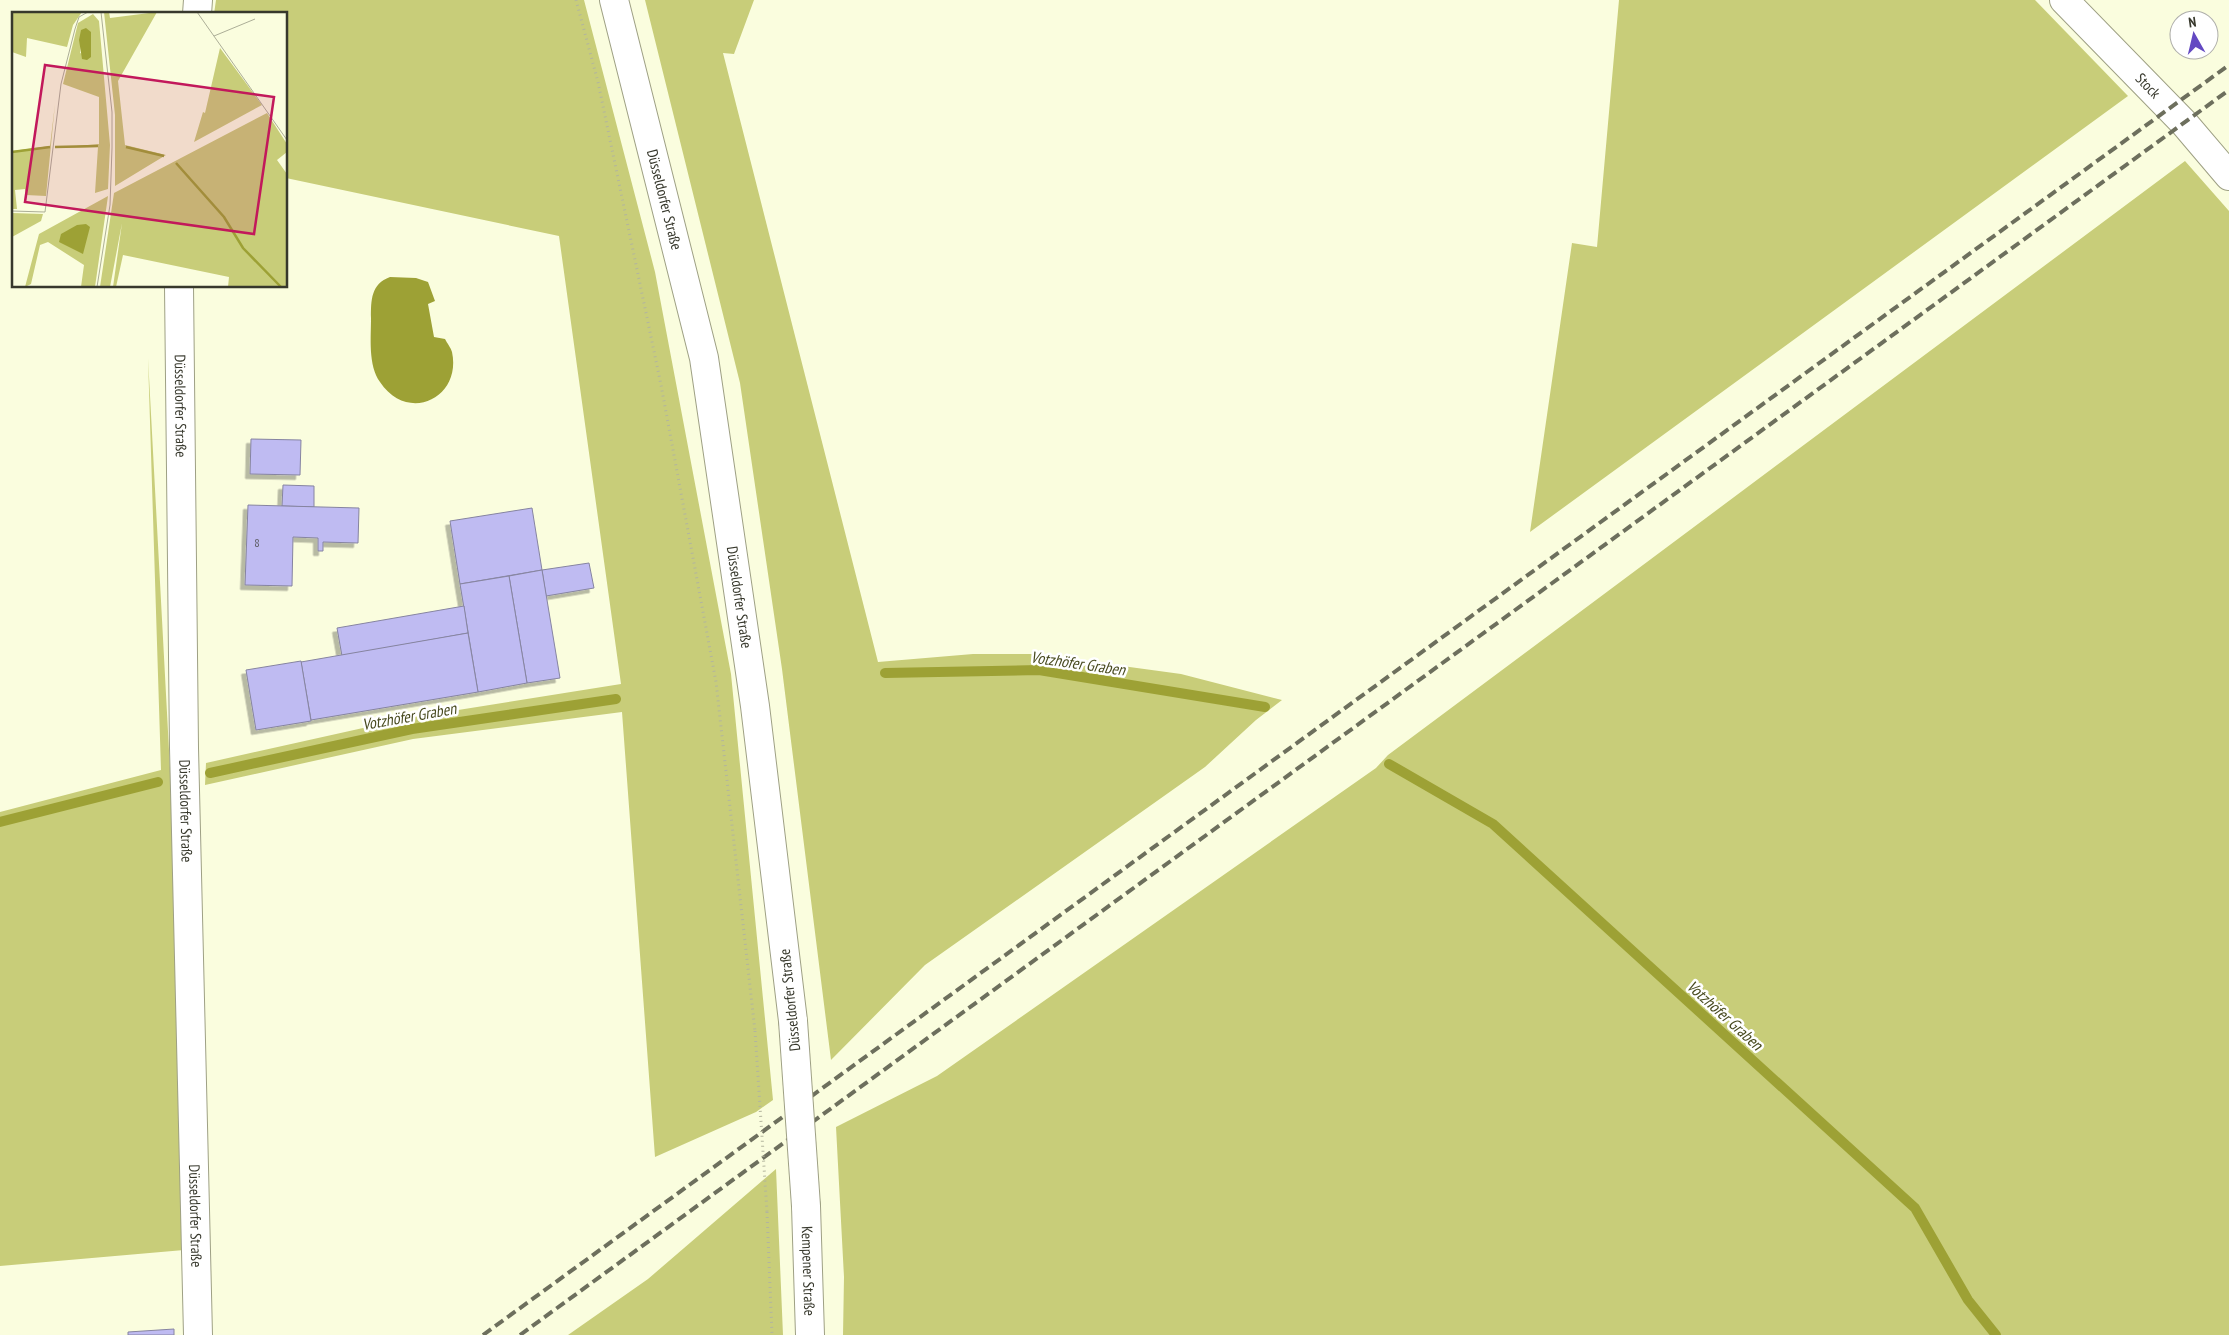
<svg xmlns="http://www.w3.org/2000/svg" width="2229" height="1335" font-family="'PT Sans Narrow',sans-serif">
  <style>
    .green { fill: #c8cd79 }
    .water { fill: #9da135 }
    .lines { fill: none; stroke-linecap: round; stroke-linejoin: round }
    .stream { stroke: #9da135; stroke-width: 10 }
    .building { fill: #bfbbf2; stroke: #8684a0; filter: url(#shadow) }
    .minor-casing { stroke: #9ea084; stroke-width: 30 }
    .primary-casing { stroke: #9ea084; stroke-width: 30 }
    .path { stroke: #b3b59d; stroke-width: 3; stroke-dasharray: 1 4; stroke-linecap: butt }
    .minor { stroke: #fff; stroke-width: 28 }
    .primary { stroke: #fff; stroke-width: 28 }
    .rail { stroke: #6d6f5d; stroke-width: 4; stroke-dasharray: 10 5; stroke-linecap: butt }
    .primary-bridge-casing { stroke: #9ea084; stroke-width: 30; stroke-linecap: butt }
    .path-bridge { stroke: #b3b59d; stroke-width: 3; stroke-dasharray: 1 4; stroke-linecap: butt }
    .primary-bridge { stroke: #fff; stroke-width: 28 }
    .labels { text-anchor: middle; stroke-width: 5; stroke-linejoin: round; paint-order: stroke }
    .number-label { font-size: 12px; fill: #59595e }
    .street-label { font-size: 15px; fill: #37382c; stroke: #fff }
    .water-label { font-size: 16px; font-style: italic; fill: #484a1f; stroke: #fff }
    .inset-river { fill: none; stroke: #9da135; stroke-width: 2.5 }
    .inset-road { fill: none; stroke: #acae97; stroke-width: 1 }
    .view { fill: #c2185b; fill-opacity: 0.15; stroke: #c2185b; stroke-width: 2.5 }
    .inset-edge { fill: none; stroke: #37382c; stroke-width: 2.5 }
  </style>
  <defs>
    <filter id="shadow"><feDropShadow dx="-4.5" dy="4.5" stdDeviation="0" flood-color="#0004"/></filter>
  </defs>
  <rect width="100%" height="100%" fill="#fafdde"/>
  <!-- green -->
  <g class="green">
    <path d="M216,0H584L655,272L731,674L773,1100L756,1112L655,1157L622,712L413,739L205,785L206,763L408,718L621,684L559,236L286,178V14H214Z"/>
    <path d="M645,0H754L734,54L723,53L878,662L973,654H1034L1181,674L1282,700L1256,720L1205,767L925,965L831,1060L782,669L740,383Z"/>
    <path d="M1619,0H2035L2128,96L1530,532L1572,243L1597,247Z"/>
    <path d="M2185,161L2229,211V1335H843L844,1277L836,1127L937,1076L1376,768L1388,755Z"/>
    <path d="M148,358L170,769L184,1250L0,1266V812L161,770Z"/>
    <path d="M776,1169L783,1335H568L648,1279Z"/>
  </g>
  <!-- water -->
  <path class="water" d="M390,277L416,278L428,282L435,301L428,304L434,337L445,339C447,343 451,348 452,352C462,398 408,424 380,382C368,365 371,338 371,318C371,300 371,284 390,277Z"/>
  <g class="lines">
    <!-- stream -->
    <g class="stream">
      <path d="M885,673L1039,670L1265,707"/>
      <path d="M1389,764L1493,824L1915,1208L1968,1300L1996,1335"/>
      <path d="M210,773L412,729L616,699"/>
      <path d="M0,822L158,782"/>
    </g>
  </g>
  <!-- building -->
  <g class="building">
    <path d="M251,439L301,440L300,475L250,474Z"/>
    <path d="M283,485L314,486V507L282,506Z"/>
    <path d="M248,505L359,508L358,543L323,542V551H318V538L293,537L292,586L245,585Z"/>
    <path d="M532,508L542,570L460,584L450,521Z"/>
    <path d="M589,563L594,588L546,596L542,570Z"/>
    <path d="M542,570L560,678L527,683L509,576Z"/>
    <path d="M509,576L527,683L478,692L460,584Z"/>
    <path d="M464,606L468,633L342,656L337,628Z"/>
    <path d="M468,633L478,692L311,720L301,662Z"/>
    <path d="M301,661L311,721L256,730L246,670Z"/>
    <path d="M174,1329V1335H128V1332Z"/>
  </g>
  <g class="lines">
    <defs>
      <g id="minor">
        <path id="s1" d="M2064,0L2184,123L2229,176"/>
        <path d="M197,14L198,0"/>
        <path id="s2" d="M179,286L184,748L198,1335"/>
      </g>
      <g id="primary">
        <path id="s3" d="M614,0L704,358L755,706L793,1021"/>
        <path id="s4" d="M806,1206L810,1335"/>
      </g>
    </defs>
    <!-- minor casing -->
    <use href="#minor" class="minor-casing"/>
    <!-- primary casing -->
    <use href="#primary" class="primary-casing"/>
    <!-- path -->
    <g class="path">
      <path d="M576,0L598,82L661,385L716,682L755,1031"/>
      <path d="M767,1212L772,1335"/>
    </g>
    <!-- minor -->
    <use href="#minor" class="minor"/>
    <!-- primary -->
    <use href="#primary" class="primary"/>
    <!-- rail -->
    <g class="rail">
      <path d="M483,1335L2229,65"/>
      <path d="M520,1335L2229,90"/>
    </g>
    <defs>
      <path id="primary-bridge" d="M793,1021L806,1206"/>
    </defs>
    <!-- primary-bridge casing -->
    <use href="#primary-bridge" class="primary-bridge-casing"/>
    <!-- path-bridge -->
    <path class="path-bridge" d="M755,1031L767,1212"/>
    <!-- primary-bridge -->
    <use href="#primary-bridge" class="primary-bridge"/>
  </g>
  <g class="labels">
    <!-- number labels -->
    <g class="number-label">
      <text x="257" y="547">8</text>
    </g>
    <!-- street labels -->
    <g class="street-label">
      <text dy="5" stroke="none"><textPath href="#s1" startOffset="120">Stock</textPath></text>
      <text dy="5" stroke="none"><textPath href="#s3" startOffset="206">Düsseldorfer Straße</textPath></text>
      <text dy="5" stroke="none"><textPath href="#s2" startOffset="120">Düsseldorfer Straße</textPath></text>
      <text dy="5" stroke="none"><textPath href="#s3" startOffset="611">Düsseldorfer Straße</textPath></text>
      <text dy="5" stroke="none"><textPath href="#s2" startOffset="525">Düsseldorfer Straße</textPath></text>
      <text transform="translate(790 1000) rotate(-96)" y="5">Düsseldorfer Straße</text>
      <text dy="5" stroke="none"><textPath href="#s2" startOffset="930">Düsseldorfer Straße</textPath></text>
      <text dy="5" stroke="none"><textPath href="#s4" startOffset="65">Kempener Straße</textPath></text>
    </g>
    <!-- water labels -->
    <g class="water-label">
      <text transform="translate(1078 663) rotate(8)" y="6">Votzhöfer Graben</text>
      <text transform="translate(409 716) rotate(-10)" y="6">Votzhöfer Graben</text>
      <text transform="translate(1725 1015) rotate(42)" y="6">Votzhöfer Graben</text>
    </g>
  </g>
  <!-- overview -->
  <g transform="translate(12 12)">
    <rect width="275" height="275" fill="#fafdde"/>
    <path d="M0,0H70L61,13L55,35L15,26L14,45L0,40ZM92,0H97L98,6L145,0L106,69L113,133L154,143L103,174V103ZM81,2L87,9L98,133L96,177L83,181L86,135L42,136L87,132V85L51,72L66,11ZM79,20L78,28L79,45L68,41L69,33ZM208,36L250,93L182,130L191,100L193,101ZM43,92L34,184L14,183L13,177L3,178L5,197H0V139L38,134ZM255,101L275,132V140L265,148L275,162V275H216L217,265L111,243L104,275H101L110,211L98,275H88L102,181ZM96,184L83,275H69L72,253L36,230L28,233L19,272L13,275L27,222ZM0,201L31,202L29,209L0,225Z" fill="#c8cd79" fill-rule="evenodd"/>
    <path d="M74,16L79,20V45L75,48L70,47L67,28L69,18ZM65,213L74,212L78,215L71,242L47,230L49,222Z" fill="#9da135"/>
    <path class="inset-river" d="M43,135L86,134M114,135L152,144M0,140L38,135M164,151L212,205L231,236L269,275"/>
    <path class="inset-road" d="M185,0L275,128M202,24L243,7M0,199L33,200L49,72L63,17L67,5L76,0M85,275L98,193L100,136V100L89,0"/>
    <path class="view" d="M33,53L262,85L242,222L13,190Z"/>
    <rect width="275" height="275" class="inset-edge"/>
  </g>
  <!-- north arrow -->
  <g transform="translate(2194 35) rotate(352)"><circle r="24" fill="#ffffff" stroke="#afafab"/>
  <path d="M0-4L9 19L0 12L-9 19Z" fill="#6349c2"/>
  <text y="-8" font-size="14" font-weight="bold" text-anchor="middle" fill="#37382c">N</text>
  </g>
</svg>
